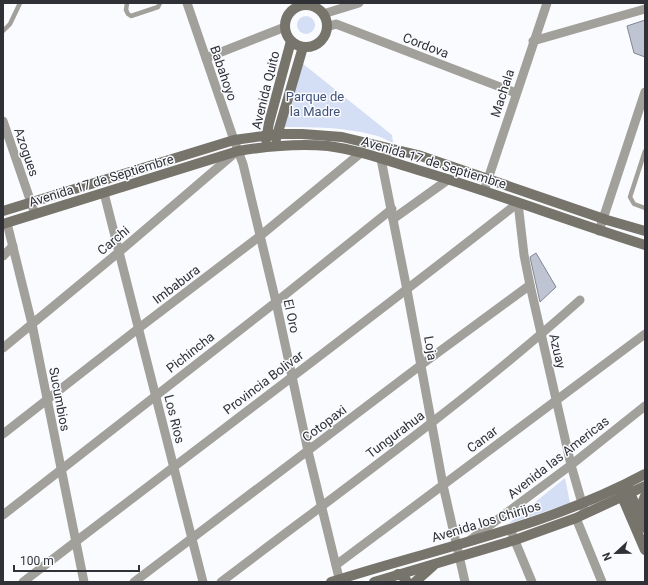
<svg xmlns="http://www.w3.org/2000/svg" width="648" height="585" font-family="Roboto,sans-serif">
  <style>
    .green { fill: #d4def4 }
    .building { fill: #bec4d2; stroke: #808692 }
    .lines { fill: none; stroke-linecap: round; stroke-linejoin: round }
    .lane { stroke: #a2a09a; stroke-width: 4.5 }
    .street { stroke: #a2a09a; stroke-width: 9 }
    .secondary { stroke: #77746b; stroke-width: 10 }
    .labels { text-anchor: middle; stroke-width: 3; stroke-linejoin: round; paint-order: stroke }
    .street-label { font-size: 13px; fill: #2f3137; stroke: #fafbfe }
    .park-label { font-size: 13px; fill: #40527a; stroke: #fafbfe }
  </style>
  <rect width="100%" height="100%" fill="#fafbfe"/>
  <!-- green -->
  <g class="green">
    <circle cx="306" cy="25" r="9"/>
    <path d="M302,63L392,135L393,143C387,140 380,136 373,135C344,127 314,127 284,127Z"/>
    <path d="M565,478L570,503L508,524Z"/>
  </g>
  <!-- building -->
  <g class="building">
    <path d="M645,20V57L634,53L627,26Z"/>
    <path d="M536,253L556,287L540,302L530,257Z"/>
  </g>
  <g class="lines">
    <!-- lane -->
    <g class="lane">
      <path d="M127,3L126,10L128,14L131,16L158,7L160,3"/>
      <path d="M3,31L10,24L20,3"/>
      <path d="M645,151L630,197L634,204L645,208"/>
    </g>
    <!-- street -->
    <g class="street">
      <path d="M187,3L234,140L243,164L276,302L308,451L340,582"/>
      <path d="M323,14L359,3"/>
      <path d="M327,27L336,24L516,93"/>
      <path d="M533,41L645,9"/>
      <path d="M206,58L285,27"/>
      <path d="M3,121L35,214"/>
      <path d="M391,149L381,159L407,290L443,485L465,582"/>
      <path d="M484,191L547,3"/>
      <path d="M104,193L203,582"/>
      <path d="M518,203L524,255L530,285L571,465L584,510"/>
      <path d="M393,219L449,179"/>
      <path d="M7,223L32,324L84,582"/>
      <path d="M599,231L645,92"/>
      <path d="M3,256L13,246"/>
      <path d="M3,348L119,252L236,152"/>
      <path d="M3,434L139,328L260,236L362,152"/>
      <path d="M3,515L276,302L392,209"/>
      <path d="M576,518L602,582"/>
      <path d="M510,529L532,582"/>
      <path d="M470,540L571,465L645,406"/>
      <path d="M336,565L645,334"/>
      <path d="M23,582C188,455 355,331 518,203"/>
      <path d="M134,582L421,365L530,285"/>
      <path d="M221,582C342,490 467,401 580,300"/>
    </g>
    <!-- secondary -->
    <g class="secondary">
      <circle cx="306" cy="26" r="21"/>
      <path d="M276,139L303,47"/>
      <path d="M266,140L269,123L291,41"/>
      <path d="M3,211L234,140L277,134H302L342,137L418,155L607,220L645,231"/>
      <path d="M3,224L238,151C268,146 297,143 328,146C359,150 388,161 418,170C495,193 569,221 645,245"/>
      <path d="M628,488L645,528"/>
      <path d="M620,492L645,550"/>
      <path d="M641,516V506L645,496"/>
      <path d="M398,574L405,578L407,582"/>
      <path d="M331,582C436,548 547,527 645,474"/>
      <path d="M374,582L515,540L576,518L645,486"/>
      <path d="M415,582L433,566"/>
    </g>
  </g>
  <g class="labels">
    <!-- street labels -->
    <g class="street-label">
      <text transform="translate(426 45) rotate(21)" y="5">Cordova</text>
      <text transform="translate(224 73) rotate(71)" y="5">Babahoyo</text>
      <text transform="translate(265 90) rotate(-76)" y="5">Avenida Quito</text>
      <text transform="translate(502 93) rotate(-72)" y="5">Machala</text>
      <text transform="translate(27 152) rotate(71)" y="5">Azogues</text>
      <text transform="translate(434 162) rotate(17)" y="5">Avenida 17 de Septiembre</text>
      <text transform="translate(101 180) rotate(-17)" y="5">Avenida 17 de Septiembre</text>
      <text transform="translate(113 240) rotate(-40)" y="5">Carchi</text>
      <text transform="translate(176 284) rotate(-37)" y="5">Imbabura</text>
      <text transform="translate(292 316) rotate(78)" y="5">El Oro</text>
      <text transform="translate(431 348) rotate(80)" y="5">Loja</text>
      <text transform="translate(558 351) rotate(77)" y="5">Azuay</text>
      <text transform="translate(190 352) rotate(-38)" y="5">Pichincha</text>
      <text transform="translate(263 382) rotate(-37)" y="5">Provincia Bolivar</text>
      <text transform="translate(60 399) rotate(79)" y="5">Sucumbios</text>
      <text transform="translate(175 419) rotate(76)" y="5">Los Rios</text>
      <text transform="translate(324 423) rotate(-37)" y="5">Cotopaxi</text>
      <text transform="translate(395 434) rotate(-37)" y="5">Tungurahua</text>
      <text transform="translate(482 439) rotate(-37)" y="5">Canar</text>
      <text transform="translate(558 457) rotate(-38)" y="5">Avenida las Americas</text>
      <text transform="translate(486 521) rotate(-17)" y="5">Avenida los Chirijos</text>
    </g>
    <!-- park labels -->
    <g class="park-label">
      <text x="315" y="101">Parque de<tspan x="315" dy="15">la Madre</tspan></text>
    </g>
  </g>
  <!-- border -->
  <rect width="648" height="585" fill="none" stroke="#2f3137" stroke-width="8"/>
  <!-- north arrow -->
  <g transform="translate(616 553) rotate(248)" stroke="#fafbfe" stroke-width="3" paint-order="stroke">
  <path d="M0-3L7 15L0 10L-7 15Z" fill="#2f3137"/>
  <text y="-6" font-size="11" font-weight="bold" text-anchor="middle" fill="#2f3137">N</text>
  </g>
  <!-- scale -->
  <path d="M14 565v6h125v-6" fill="none" stroke="#2f3137" stroke-width="2"/>
  <text x="20" y="565" font-size="12" fill="#2f3137" stroke="#fafbfe" stroke-width="3" paint-order="stroke">100 m</text>
</svg>
